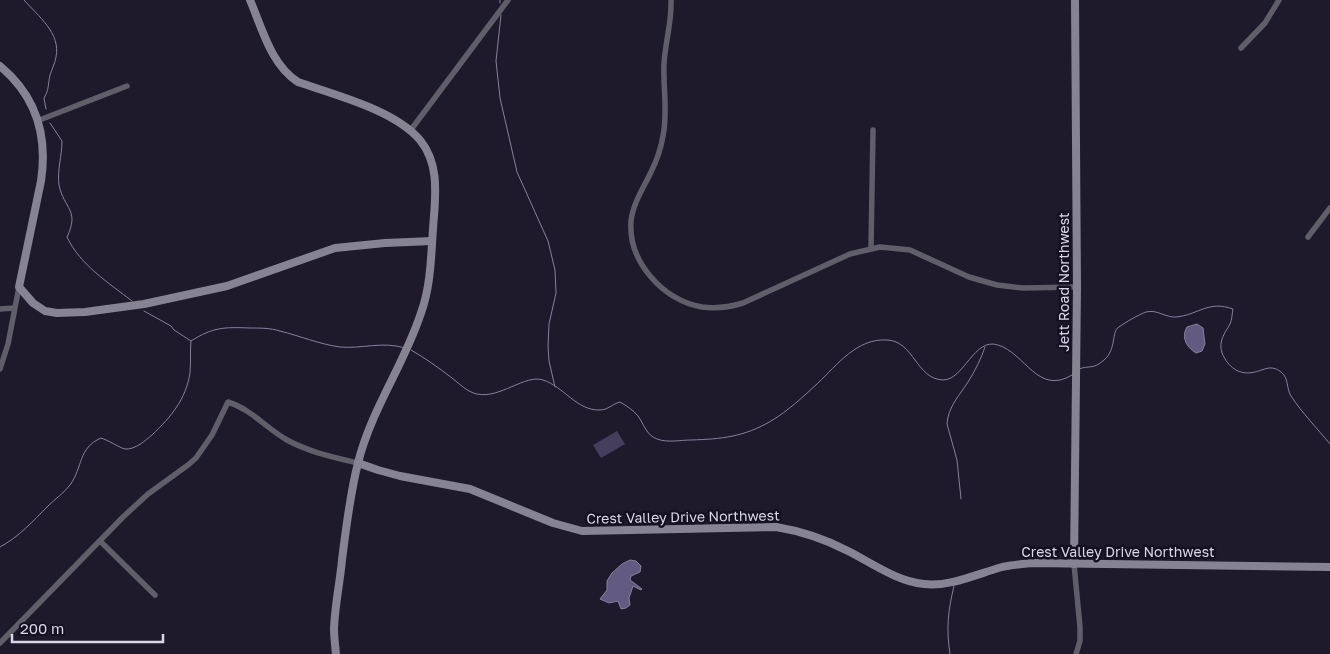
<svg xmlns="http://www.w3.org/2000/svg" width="1330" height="654" font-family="'Golos Text',sans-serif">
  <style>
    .green { fill: #453f5d }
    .water { fill: #625a80; stroke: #86809e }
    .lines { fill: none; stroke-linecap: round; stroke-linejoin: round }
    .stream { stroke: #86809e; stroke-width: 1 }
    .street { stroke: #605e68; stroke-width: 5.5 }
    .secondary { stroke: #868393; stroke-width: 8 }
    .labels { text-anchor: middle; stroke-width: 5; stroke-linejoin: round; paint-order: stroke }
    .street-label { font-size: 14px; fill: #dad7e4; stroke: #151122 }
  </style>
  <rect width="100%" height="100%" fill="#1e1a2c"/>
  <!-- green -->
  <path class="green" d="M617,431L625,444L601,458L593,445Z"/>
  <!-- water -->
  <g class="water">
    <path d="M1197,324L1203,328L1205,344L1202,351L1196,353C1186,347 1181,337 1187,327Z"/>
    <path d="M630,560L636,561L641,566L640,572L631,576L630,580L642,589L641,590L633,586L629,598L630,605L626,608L621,609L618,601L609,603L600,599L607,590V581L612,573L622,564Z"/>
  </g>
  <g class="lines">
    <!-- stream -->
    <g class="stream">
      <path d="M24,0C38,16 61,33 56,57C55,63 52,69 50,75C48,84 49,90 44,98L46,109"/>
      <path d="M500,0V3"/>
      <path d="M501,15L496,61L500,98L517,172L548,241L555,270L556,293L549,324L548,346L549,361L555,387"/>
      <path d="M50,123L62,141C62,156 57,170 59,185C64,209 80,210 67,237C80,265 109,283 132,301"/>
      <path d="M144,311L171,326L174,330L191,341"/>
      <path d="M411,350C425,358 439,368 452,378C460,384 467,392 477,394C500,399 525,374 543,380C563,386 577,411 600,410C608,410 612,404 620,402C627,406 633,410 638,416C644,424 646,435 657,439C668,443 680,440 691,440C721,439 744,437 771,421C788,411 804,396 818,383C837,365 857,338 887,340C914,341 916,379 943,380C964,380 974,337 998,345C1025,353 1038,396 1072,375"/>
      <path d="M1079,369C1089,365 1093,370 1104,360C1117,349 1111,331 1119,327C1126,322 1138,315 1146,312C1157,309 1166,318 1176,317C1198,315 1208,300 1233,309C1232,314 1232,320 1230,324C1225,333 1218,341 1222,353C1228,367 1239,376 1255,372C1264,370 1271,364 1281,372C1289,378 1286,388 1291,396C1302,413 1317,428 1330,444"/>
      <path d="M961,499L957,460L947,424C948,407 959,396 968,382C975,371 981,359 985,347"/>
      <path d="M0,547C19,537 33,521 48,506C55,499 64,493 70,485C83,467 78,448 101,438C108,440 120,448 125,449C135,450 146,440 152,435C171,417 186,399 190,373C191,362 190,352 191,341C213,327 225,327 250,328C260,328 270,328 280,331C300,336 319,344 340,347C362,349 383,341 405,348"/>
      <path d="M950,654C946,628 948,611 954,586"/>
    </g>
    <!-- street -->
    <g class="street">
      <path d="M671,0C672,22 665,43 664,64C663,88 668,112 663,136C661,148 657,160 651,172C644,187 633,203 631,221C628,262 663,300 702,307C716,309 730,307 743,303L850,254L880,247L910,250L969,277L997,285L1023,288L1077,287"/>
      <path d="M1241,48L1265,23L1279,0"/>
      <path d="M37,121L127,86"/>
      <path d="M410,131L508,0"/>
      <path d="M1308,237L1330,208"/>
      <path d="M871,248L873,130"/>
      <path d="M0,309L14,308"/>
      <path d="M0,369L8,344L19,287"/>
      <path d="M100,541L155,595"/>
      <path d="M1074,564L1080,627V641L1076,654"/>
      <path d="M0,643L123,517L148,494L188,465L196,458L212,435L228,402C251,409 266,428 287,440C309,452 333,457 358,463"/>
    </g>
    <!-- secondary -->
    <g class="secondary">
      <path d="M250,0C262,28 271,65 298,82C335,95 395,110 420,140C438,162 436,190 434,216C431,248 432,283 421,313C404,365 371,410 358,463C350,494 346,528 342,560C340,582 335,605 334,628C334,636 335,645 336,654"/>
      <path d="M0,66C36,96 48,135 41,181L19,287L33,303L45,311L57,313L85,312L144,304L227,286L335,248L385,243L432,241"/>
      <path d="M358,463L378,470L400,476L470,489L553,523L582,531L776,527C801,531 825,539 848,551C872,563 896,581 924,584C950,587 977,574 1002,567C1011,565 1022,564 1032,563L1330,567"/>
      <path d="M1074,564L1077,287L1075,0"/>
    </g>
  </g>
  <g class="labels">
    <!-- street labels -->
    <g class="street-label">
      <text transform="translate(1064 282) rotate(-90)" y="5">Jett Road Northwest</text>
      <text transform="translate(683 517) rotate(-1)" y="5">Crest Valley Drive Northwest</text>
      <text x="1118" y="557">Crest Valley Drive Northwest</text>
    </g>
  </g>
  <!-- scale -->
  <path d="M12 634v8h151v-8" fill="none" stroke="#dad7e4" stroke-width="2.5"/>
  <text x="20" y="634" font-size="15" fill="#dad7e4" stroke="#151122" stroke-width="4" paint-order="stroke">200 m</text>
</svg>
